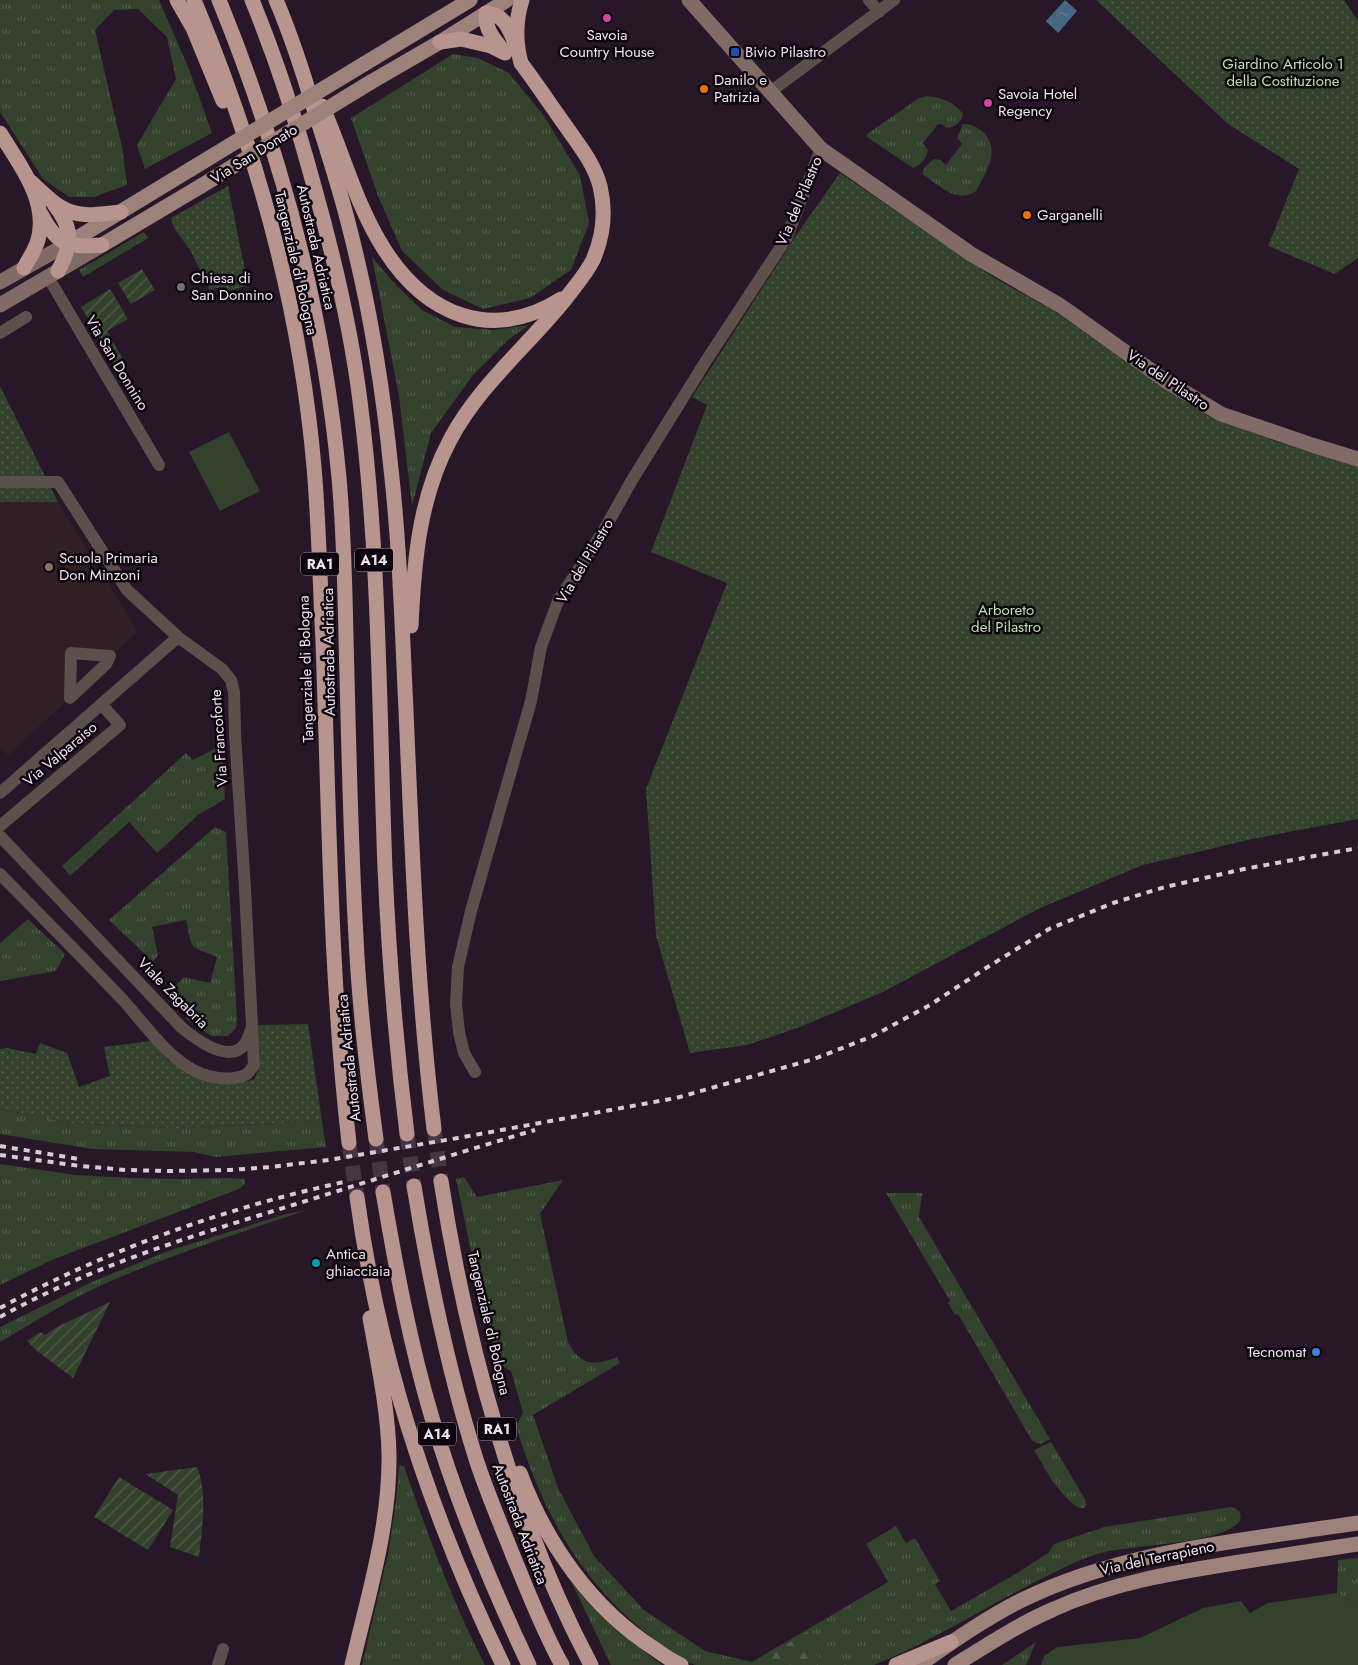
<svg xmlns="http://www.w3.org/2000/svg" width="1358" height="1665" font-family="Jost,sans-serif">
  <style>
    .education { fill: #311f26 }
    .grass { fill: url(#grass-tufts) }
    .forest { fill: url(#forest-firs) }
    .park { fill: url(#park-dots) }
    .garden { fill: url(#garden-furrows) }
    .pitch { fill: #32422c }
    .water { fill: url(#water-ripples) }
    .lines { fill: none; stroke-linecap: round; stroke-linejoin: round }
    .highway-tunnel { stroke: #463547; stroke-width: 15; stroke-dasharray: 15 8; stroke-linecap: butt }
    .street { stroke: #5d4f4c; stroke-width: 12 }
    .secondary { stroke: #826b67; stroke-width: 15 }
    .primary { stroke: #9d817b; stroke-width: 15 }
    .highway { stroke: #b7948d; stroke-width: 15 }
    .rail { stroke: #d8cad8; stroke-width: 4; stroke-dasharray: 6 6; stroke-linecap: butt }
    .primary-bridge { stroke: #9d817b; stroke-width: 15 }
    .hotel-dot { fill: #d1479c; stroke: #0c050d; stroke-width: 2 }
    .transit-dot { fill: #1a4fb4; stroke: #0c050d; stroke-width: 2 }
    .food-dot { fill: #e8710a; stroke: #0c050d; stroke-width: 2 }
    .worship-dot { fill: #6b7280; stroke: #0c050d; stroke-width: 2 }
    .education-dot { fill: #8d6e63; stroke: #0c050d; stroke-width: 2 }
    .culture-dot { fill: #0f9aa8; stroke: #0c050d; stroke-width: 2 }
    .shop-dot { fill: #3f7fe0; stroke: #0c050d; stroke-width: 2 }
    .labels { text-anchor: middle; stroke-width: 5; stroke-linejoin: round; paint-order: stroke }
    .shield { fill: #0c050d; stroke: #aca0ac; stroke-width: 1 }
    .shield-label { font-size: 14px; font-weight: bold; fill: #f0e3f0 }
    .poi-label { font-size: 15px; fill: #f0e3f0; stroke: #0c050d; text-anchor: start }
    .park-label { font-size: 15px; fill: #bae2ad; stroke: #0c050d }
    .street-label { font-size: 15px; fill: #f0e3f0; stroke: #0c050d }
  </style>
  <defs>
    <pattern id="grass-tufts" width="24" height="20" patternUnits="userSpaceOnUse" patternTransform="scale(1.25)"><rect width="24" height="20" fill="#32422c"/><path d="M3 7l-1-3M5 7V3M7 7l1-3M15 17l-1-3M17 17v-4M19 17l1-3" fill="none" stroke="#505d4b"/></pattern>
    <pattern id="forest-firs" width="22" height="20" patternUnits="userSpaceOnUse" patternTransform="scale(1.25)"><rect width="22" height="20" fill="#32422c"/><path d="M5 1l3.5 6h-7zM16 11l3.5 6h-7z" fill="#505d4b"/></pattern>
    <pattern id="park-dots" width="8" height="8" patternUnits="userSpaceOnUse" patternTransform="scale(1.25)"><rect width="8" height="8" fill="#32422c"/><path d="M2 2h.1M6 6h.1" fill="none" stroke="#505d4b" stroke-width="1.8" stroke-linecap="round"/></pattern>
    <pattern id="garden-furrows" width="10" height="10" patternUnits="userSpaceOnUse" patternTransform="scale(1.25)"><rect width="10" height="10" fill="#32422c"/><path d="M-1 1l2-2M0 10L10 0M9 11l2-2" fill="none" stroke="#505d4b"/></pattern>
    <pattern id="water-ripples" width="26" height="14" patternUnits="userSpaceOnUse" patternTransform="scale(1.25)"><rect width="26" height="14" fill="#47677e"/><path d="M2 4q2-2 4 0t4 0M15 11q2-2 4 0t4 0" fill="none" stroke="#627d91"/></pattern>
  </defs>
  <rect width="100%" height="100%" fill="#281629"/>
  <!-- education -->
  <path class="education" d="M0,502H58L138,632L110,656L71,653L70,698L8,755L0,747Z"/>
  <!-- grass -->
  <g class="grass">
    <path d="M0,0H159L189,69L212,133L145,169L137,145L176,79L167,37L138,9L114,10L95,30L122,147L127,185L94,197H69L43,179L0,112Z"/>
    <path d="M453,54L478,58L509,73L544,116L580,175L589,223L571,270L530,298L483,309L443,290L402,251L378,196L351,118Z"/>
    <path d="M928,96C944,98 954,102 963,114C961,123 955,127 947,128L941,124H938L923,143L928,150C926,159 922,164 913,168L867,137V134L919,98Z"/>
    <path d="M963,124C971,124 978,127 984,133C1001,152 986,172 976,191C957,205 938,184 922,174L925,167L934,159L941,160L946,165L962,144L957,138Z"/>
    <path d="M144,232L148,238L83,277L79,270Z"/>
    <path d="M372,257L393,282L422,310L455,327L494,330L529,325L508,340L473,375L431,433L412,506L399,396Z"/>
    <path d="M222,745L225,799L198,815L157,853L129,822L70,876L62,866L186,753L193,760Z"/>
    <path d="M215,827L226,832L237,1019L236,1028L228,1036H211L186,1019C188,1005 183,997 174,987L184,977L210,983L217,957C188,945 193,952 186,920L152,927L158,955L153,962L109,920Z"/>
    <path d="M28,919L65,954L56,971L0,981V943Z"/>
    <path d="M0,1109L71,1123L176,1128L322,1121L326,1147L216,1157L194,1152L92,1149L0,1134Z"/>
    <path d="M0,1164L76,1175L131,1178L179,1179L226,1178L245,1179V1184L239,1189L54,1259L0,1285Z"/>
    <path d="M464,1177L477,1197L563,1180L540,1214L568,1342C580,1365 593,1367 617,1357L620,1363L533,1415L558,1488L594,1556L644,1610L705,1651L752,1662L888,1582L866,1544L896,1526L906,1543L915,1538L940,1581L935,1584L951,1611L1019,1572L1048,1553L1054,1544L1104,1527L1231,1507C1239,1509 1242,1513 1240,1521C1222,1544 1134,1545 1105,1552C1082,1557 1060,1570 1039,1580C983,1608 932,1642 874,1665C831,1665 788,1665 745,1665C732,1665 707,1665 695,1665C682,1661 665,1647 654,1639C581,1584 542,1512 516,1426L523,1413L511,1371L497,1363L476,1276L456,1179Z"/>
    <path d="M886,1193H922L919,1217L1050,1439L1041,1444L1034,1442L1031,1439L958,1314L955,1315L948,1303L950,1301Z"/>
    <path d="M307,1210C242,1232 176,1253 113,1280C75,1296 36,1321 0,1342V1327L94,1281L168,1251L286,1214Z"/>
    <path d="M1051,1442L1085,1499L1086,1505L1084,1508H1079C1058,1494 1047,1472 1034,1450Z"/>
    <path d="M399,1465L404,1466C427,1533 452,1601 485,1665H362L388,1554L396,1501Z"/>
    <path d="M1358,1558V1606L1337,1593L1338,1560Z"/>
    <path d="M570,1579L601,1615L619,1632L662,1665H611Z"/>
    <path d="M1036,1642L1026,1665H1002Z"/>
  </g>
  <!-- forest -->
  <path class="forest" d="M810,1630C814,1636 809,1644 813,1652C825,1665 839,1657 852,1661C855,1661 856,1664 859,1665H770L758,1662Z"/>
  <!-- park -->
  <g class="park">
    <path d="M1096,0H1344L1358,21V258L1335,274L1268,246L1299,169L1228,124Z"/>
    <path d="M840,173L993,277L1054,311L1166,389L1212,418L1278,442L1358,466V819L1252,839L1143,865L1038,909L885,991L800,1027L747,1045L690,1053L656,936L646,789L727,583L651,552L707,405L692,397L799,231Z"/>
    <path d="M228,186L248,285L224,293L220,287L210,290L190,250L174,228L171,218Z"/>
    <path d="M0,386L58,502H0Z"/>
    <path d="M308,1024L322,1121L176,1128L71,1123L0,1109V1049L7,1048L36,1054L40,1043L67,1053L79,1087L110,1076L104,1047L151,1041L168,1060L191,1075L219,1084L254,1080L260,1066L258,1025Z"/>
  </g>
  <!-- garden -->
  <g class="garden">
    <path d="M142,269L155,290L131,304L118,283Z"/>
    <path d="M110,289L128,319L107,331L123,359L115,364L81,307Z"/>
    <path d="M110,1302L73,1378L37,1351L27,1341L40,1332L45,1335L59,1326Z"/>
    <path d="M197,1467C208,1494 202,1528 199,1557L170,1547L178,1495L145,1474Z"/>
    <path d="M119,1477L173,1510L148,1550L94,1517Z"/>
  </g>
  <!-- pitch -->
  <g class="pitch">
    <path d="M229,432L260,491L220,511L189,452Z"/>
    <path d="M1337,1593L1358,1606V1665H1041L1044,1656L1057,1647L1140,1638L1203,1608L1241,1601L1250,1613L1268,1603Z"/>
  </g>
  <!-- water -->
  <path class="water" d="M1065,0L1077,11L1058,33L1046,21Z"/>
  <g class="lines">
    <!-- highway-tunnel -->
    <g class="highway-tunnel">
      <path d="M434,1129L441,1181"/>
      <path d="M407,1134L414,1186"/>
      <path d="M376,1139L383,1192"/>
      <path d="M349,1143L357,1197"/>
    </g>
    <!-- street -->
    <g class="street">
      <path d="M869,0L879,12"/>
      <path d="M770,92L894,0"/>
      <path d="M48,277L159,465"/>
      <path d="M0,333L26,317"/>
      <path d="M0,482H58L127,590L178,637L222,669L231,680L234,692L235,734L245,889L254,1065C252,1068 249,1072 247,1074C230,1083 203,1077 188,1067C163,1051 142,1021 122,999C82,957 41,916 0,874"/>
      <path d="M71,653L110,656L106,664L70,698Z"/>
      <path d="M0,793L178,637"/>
      <path d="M0,826L120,725L102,705"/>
      <path d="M0,836L181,1027C199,1042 240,1072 250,1032"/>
      <path d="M475,1072L464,1053L459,1032L456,1004L458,967L471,911L531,701L541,647L558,601L604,530L632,480L704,364L786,239L821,149"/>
      <path d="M218,1665L223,1649"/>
    </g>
    <!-- secondary -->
    <g class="secondary">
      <path d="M689,0L821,149L971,254L1061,306L1166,381L1221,414L1312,445L1358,459"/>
      <path d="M0,282L69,243"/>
      <path d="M0,305L102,245"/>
    </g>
    <!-- primary -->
    <g class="primary">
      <path d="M364,64L470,0"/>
      <path d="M371,82L440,42L507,0"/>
      <path d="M69,243L191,169"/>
      <path d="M102,245L201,186"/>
      <path d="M919,1665C952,1642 986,1618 1022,1600C1124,1550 1246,1540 1358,1523"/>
      <path d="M955,1665C987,1645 1019,1624 1054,1609C1111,1583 1172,1573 1234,1563C1275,1557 1317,1550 1358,1544"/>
    </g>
    <!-- highway -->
    <g class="highway">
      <path d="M177,0L193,28L223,101"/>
      <path d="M194,0C256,148 300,307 314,467C319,525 320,584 323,642C329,810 330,977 349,1143"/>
      <path d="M219,0C281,152 324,314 339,478C345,543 345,609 347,675C349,762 351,850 356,937C359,1005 367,1072 376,1139"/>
      <path d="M252,0C277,61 297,123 314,186C334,257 351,329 360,401C380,556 379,713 385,869C389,958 396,1046 407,1134"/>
      <path d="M276,0C291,35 303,72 314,109C327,149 340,189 350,230C370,308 383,389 391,469C400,549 402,629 406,710C412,850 417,990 434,1129"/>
      <path d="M440,42L461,39L491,46L503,52"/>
      <path d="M505,53C495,40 484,29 486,13C504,14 509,28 515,43"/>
      <path d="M322,106C343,153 356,205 384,249C426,315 491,343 561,299"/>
      <path d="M0,133C19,164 49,201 38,240C35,250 29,259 24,268"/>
      <path d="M31,182C66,216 74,218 121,212"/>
      <path d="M54,204C73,228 73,244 58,271"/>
      <path d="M41,214C57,245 68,248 102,245"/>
      <path d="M411,626C414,562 419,498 450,440C479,385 529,345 567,297C576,285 586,274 593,260C603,237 606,211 600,186C594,163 578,144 565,125C550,104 536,83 521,63C515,41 515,22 522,0"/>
      <path d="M441,1181C466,1343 514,1520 591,1665"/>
      <path d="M414,1186C429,1278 448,1370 476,1459C487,1493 501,1525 514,1558C529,1594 543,1631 562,1665"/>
      <path d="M383,1192C396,1268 410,1344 432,1418C457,1503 491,1585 529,1665"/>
      <path d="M357,1197C379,1360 431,1517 503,1665"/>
      <path d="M520,1473C546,1543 592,1609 655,1649C663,1655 672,1661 681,1665"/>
      <path d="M352,1665C368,1596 390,1526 389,1454C388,1409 378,1363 370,1318"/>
      <path d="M896,1665L951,1642"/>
    </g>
    <!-- rail -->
    <g class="rail">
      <path d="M0,1146L79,1159"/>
      <path d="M0,1155L80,1166L126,1170L168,1171L230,1170L271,1167L328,1160L458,1138L676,1098L814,1059L873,1036L930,1005L986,968L1049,929L1113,903L1165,887L1244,869L1358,848"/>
      <path d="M0,1308C107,1250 225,1208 344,1182"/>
      <path d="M0,1317C92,1266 192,1236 293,1205C373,1180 454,1154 535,1130"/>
    </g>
    <!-- primary-bridge -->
    <g class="primary-bridge">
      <path d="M191,169L364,64"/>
      <path d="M201,186L371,82"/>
    </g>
  </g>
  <!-- markers -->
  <g class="hotel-dot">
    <circle cx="607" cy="18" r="5"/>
    <circle cx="988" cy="103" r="5"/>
  </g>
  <rect class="transit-dot" x="730" y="47" width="10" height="10" rx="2.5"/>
  <g class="food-dot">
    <circle cx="704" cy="89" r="5"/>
    <circle cx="1027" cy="215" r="5"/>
  </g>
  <circle class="worship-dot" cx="181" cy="287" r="5"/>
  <circle class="education-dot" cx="49" cy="567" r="5"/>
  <circle class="culture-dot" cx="316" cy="1263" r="5"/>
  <circle class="shop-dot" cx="1316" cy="1352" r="5"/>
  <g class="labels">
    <!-- shield labels -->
    <g class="shield">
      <rect x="355" y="548.5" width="38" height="23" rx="4"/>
      <rect x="301" y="552.5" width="38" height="23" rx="4"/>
      <rect x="478" y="1417.5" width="38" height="23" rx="4"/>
      <rect x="418" y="1422.5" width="38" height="23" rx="4"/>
    </g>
    <g class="shield-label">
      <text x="374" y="565">A14</text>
      <text x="320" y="569">RA1</text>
      <text x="497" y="1434">RA1</text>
      <text x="437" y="1439">A14</text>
    </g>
    <!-- poi labels -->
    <g class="poi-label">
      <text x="607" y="40" text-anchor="middle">Savoia<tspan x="607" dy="17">Country House</tspan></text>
      <text x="745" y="57">Bivio Pilastro</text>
      <text x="714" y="85">Danilo e<tspan x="714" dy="17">Patrizia</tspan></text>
      <text x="998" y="99">Savoia Hotel<tspan x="998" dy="17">Regency</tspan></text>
      <text x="1037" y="220">Garganelli</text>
      <text x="191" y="283">Chiesa di<tspan x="191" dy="17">San Donnino</tspan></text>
      <text x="59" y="563">Scuola Primaria<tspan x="59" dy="17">Don Minzoni</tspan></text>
      <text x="326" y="1259">Antica<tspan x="326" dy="17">ghiacciaia</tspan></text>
      <text x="1306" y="1357" text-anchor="end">Tecnomat</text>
    </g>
    <!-- park labels -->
    <g class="park-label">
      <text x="1283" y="69">Giardino Articolo 1<tspan x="1283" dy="17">della Costituzione</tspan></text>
      <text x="1006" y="615">Arboreto<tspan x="1006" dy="17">del Pilastro</tspan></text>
    </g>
    <!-- street labels -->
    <g class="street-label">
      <text transform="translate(254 154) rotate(-32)" y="5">Via San Donato</text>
      <text transform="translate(799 201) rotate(-67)" y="5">Via del Pilastro</text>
      <text transform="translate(316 247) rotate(77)" y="5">Autostrada Adriatica</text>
      <text transform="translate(296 263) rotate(77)" y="5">Tangenziale di Bologna</text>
      <text transform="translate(117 363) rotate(59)" y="5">Via San Donnino</text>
      <text transform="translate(1168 380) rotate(34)" y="5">Via del Pilastro</text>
      <text transform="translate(585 561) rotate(-59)" y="5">Via del Pilastro</text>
      <text transform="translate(329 652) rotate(-91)" y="5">Autostrada Adriatica</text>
      <text transform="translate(306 669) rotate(-92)" y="5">Tangenziale di Bologna</text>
      <text transform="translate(219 738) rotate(-94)" y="5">Via Francoforte</text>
      <text transform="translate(60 754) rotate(-40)" y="5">Via Valparaiso</text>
      <text transform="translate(173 993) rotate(45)" y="5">Viale Zagabria</text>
      <text transform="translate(349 1058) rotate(-96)" y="5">Autostrada Adriatica</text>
      <text transform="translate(489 1323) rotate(77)" y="5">Tangenziale di Bologna</text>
      <text transform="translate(520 1524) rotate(69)" y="5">Autostrada Adriatica</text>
      <text transform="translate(1157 1558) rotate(-12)" y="5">Via del Terrapieno</text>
    </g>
  </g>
</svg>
